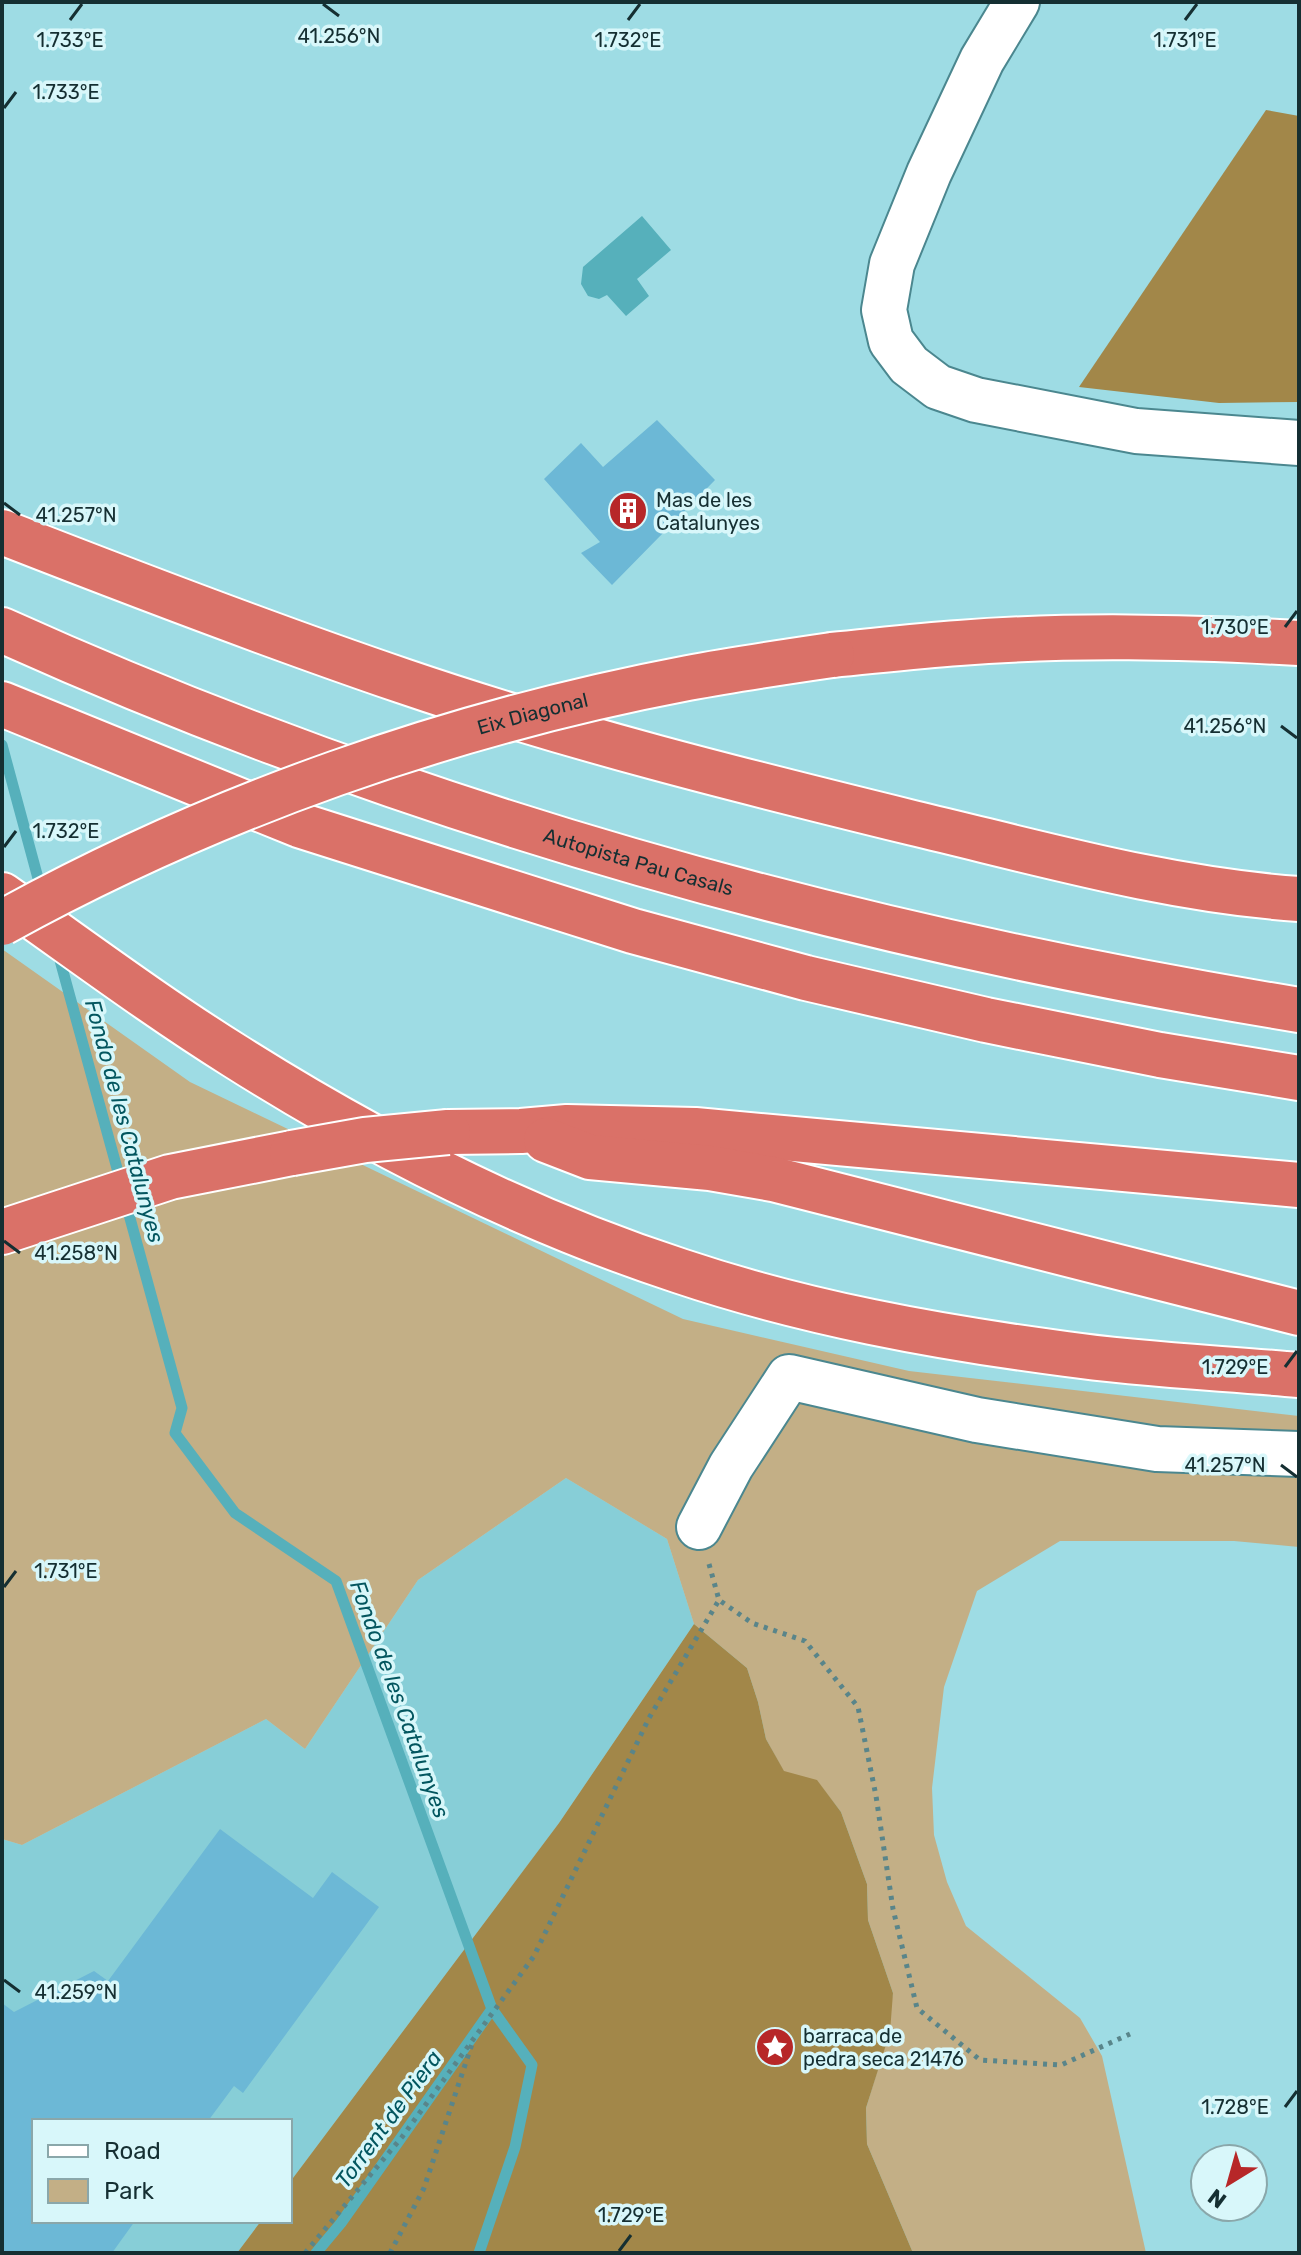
<svg xmlns="http://www.w3.org/2000/svg" width="1301" height="2255" font-family="Rubik,sans-serif">
  <style>
    .built { fill: #87ced7 }
    .green { fill: #c3af86 }
    .forest { fill: #a28749 }
    .water { fill: #56b0bb }
    .lines { fill: none; stroke-linecap: round; stroke-linejoin: round }
    .stream { stroke: #56b0bb; stroke-width: 11 }
    .building { fill: #6cb8d6 }
    .minor-casing { stroke: #4b878f; stroke-width: 48 }
    .highway-casing { stroke: #fff; stroke-width: 48 }
    .path { stroke: #59858a; stroke-width: 5; stroke-dasharray: 4 6; stroke-linecap: butt }
    .minor { stroke: #fff; stroke-width: 44 }
    .highway { stroke: #da7168; stroke-width: 44 }
    .highway-bridge-casing { stroke: #fff; stroke-width: 48; stroke-linecap: butt }
    .highway-bridge { stroke: #da7168; stroke-width: 44 }
    .ticks { fill: none; stroke: #152f32; stroke-width: 3 }
    .labels { text-anchor: middle; stroke-width: 7; stroke-linejoin: round; paint-order: stroke }
    .poi-label { font-size: 20px; fill: #152f32; stroke: #d8f7fa; text-anchor: start }
    .street-label { font-size: 20px; fill: #152f32; stroke: #d8f7fa }
    .water-label { font-size: 22px; font-style: italic; fill: #03565f; stroke: #d8f7fa }
    .ticks-label { font-size: 20px; text-anchor: middle; fill: #152f32; stroke: #d8f7fa; stroke-width: 7; stroke-linejoin: round; paint-order: stroke }
  </style>
  <rect width="100%" height="100%" fill="#9edce4"/>
  <!-- built -->
  <path class="built" d="M566,1478L667,1539L694,1624L559,1823L290,2182V2121H34V2221H261L237,2253H2V1839L22,1845L266,1719L305,1749L418,1580Z"/>
  <!-- green -->
  <path class="green" d="M2,949L190,1082L683,1319L909,1371L1299,1416V1547L1234,1541H1060L977,1591L944,1687L932,1788L934,1835L947,1882L966,1926L1080,2018L1102,2056L1146,2253H913L867,2144L866,2108L877,2072L893,1993L868,1920L867,1884L841,1812L817,1781L784,1772L766,1739L758,1702L747,1668L694,1624L667,1539L566,1478L418,1580L305,1749L266,1719L22,1845L2,1839Z"/>
  <!-- forest -->
  <g class="forest">
    <path d="M1266,110L1299,116V402L1219,403L1079,387Z"/>
    <path d="M694,1624L747,1668L758,1702L766,1739L784,1771L817,1780L841,1812L867,1884L868,1920L893,1993L890,2032L866,2108L867,2144L913,2253H237L261,2221H290V2182L559,1823Z"/>
  </g>
  <!-- water -->
  <path class="water" d="M642,216L671,250L637,279L649,296L626,316L607,295L599,299L588,296L581,284L583,267Z"/>
  <g class="lines">
    <!-- stream -->
    <g class="stream">
      <path d="M2,745L42,893"/>
      <path d="M58,953L121,1183"/>
      <path d="M125,1200L182,1408L175,1433L235,1513L336,1581L492,2009L532,2065L515,2147L479,2253"/>
      <path d="M316,2253L341,2223L492,2009"/>
    </g>
  </g>
  <!-- building -->
  <g class="building">
    <path d="M657,420L715,480L612,585L581,553L600,542L544,479L581,443L603,467Z"/>
    <path d="M220,1829L313,1898L332,1872L379,1907L243,2093L234,2086L208,2121H34V2221H135L112,2253H2V2003L14,2012L94,1971L108,1981Z"/>
  </g>
  <g class="lines">
    <defs>
      <g id="minor">
        <path d="M1017,2L982,60L929,173L892,264L884,310L891,341L909,365L938,387L976,400L1136,431L1299,443"/>
        <path d="M699,1527L731,1466L789,1377L977,1420L1157,1449L1299,1454"/>
      </g>
      <g id="highway">
        <path d="M2,532C135,584 268,635 403,681C570,738 742,781 913,823C1040,853 1168,890 1299,899"/>
        <path id="s1" d="M2,630C414,816 853,937 1299,1010"/>
        <path d="M832,655C874,651 916,646 959,643C1072,634 1186,637 1299,643"/>
        <path d="M2,704L299,825L633,931L806,978L986,1020L1160,1055L1299,1078"/>
        <path d="M2,895C79,949 155,1006 235,1056C374,1144 524,1220 680,1271C805,1313 936,1337 1066,1354C1143,1365 1222,1368 1299,1375"/>
        <path d="M448,1132L521,1131L567,1127L695,1130L1299,1185"/>
        <path d="M546,1140L590,1157L710,1168L773,1179L1299,1313"/>
        <path d="M2,1232L170,1177L292,1153"/>
      </g>
    </defs>
    <!-- minor casing -->
    <use href="#minor" class="minor-casing"/>
    <!-- highway casing -->
    <use href="#highway" class="highway-casing"/>
    <!-- path -->
    <g class="path">
      <path d="M709,1564L719,1600L752,1623L805,1641L858,1707L876,1796L893,1909L917,2008L980,2060L1061,2065L1130,2034"/>
      <path d="M305,2253L402,2137L534,1956L649,1718L719,1600"/>
      <path d="M390,2253L424,2188L472,2044"/>
    </g>
    <!-- minor -->
    <use href="#minor" class="minor"/>
    <!-- highway -->
    <use href="#highway" class="highway"/>
    <defs>
      <g id="highway-bridge">
        <path id="s2" d="M2,923C214,806 451,723 688,678C736,669 784,662 832,655"/>
        <path d="M292,1153L365,1140L448,1132"/>
      </g>
    </defs>
    <!-- highway-bridge casing -->
    <use href="#highway-bridge" class="highway-bridge-casing"/>
    <!-- highway-bridge -->
    <use href="#highway-bridge" class="highway-bridge"/>
  </g>
  <!-- ticks -->
  <path class="ticks" d="M323,4L339,16M70,20L82,4M628,20L640,4M1185,20L1197,4M4,108L16,92M4,503L20,515M1285,627L1297,611M1281,726L1297,738M4,847L16,831M4,1241L20,1253M1285,1367L1297,1351M1281,1465L1297,1477M4,1587L16,1571M4,1980L20,1992M1285,2107L1297,2091M619,2251L631,2235"/>
  <!-- icons -->
  <defs>
    <symbol id="building-disc" viewBox="-11 -11 22 22"><circle r="9.5" fill="#b72728" stroke="#d8f7fa"/><path d="M-4-6H4V6H1V3H-1V6H-4ZM-2.5-4.3h1.7v1.8h-1.7ZM.8-4.3h1.7v1.8H.8ZM-2.5-1h1.7V.8h-1.7ZM.8-1h1.7V.8H.8Z" fill="#fff"/></symbol>
    <symbol id="sight-disc" viewBox="-11 -11 22 22"><circle r="9.5" fill="#b72728" stroke="#d8f7fa"/><path d="M0-6L1.8-2.2L6-1.7L2.9 1.2L3.7 5.4L0 3.3L-3.7 5.4L-2.9 1.2L-6-1.7L-1.8-2.2Z" fill="#fff"/></symbol>
  </defs>
  <g fill-rule="evenodd">
    <use href="#building-disc" x="606" y="489" width="44" height="44"/>
    <use href="#sight-disc" x="753" y="2025" width="44" height="44"/>
  </g>
  <g class="labels">
    <!-- poi labels -->
    <g class="poi-label">
      <text x="656" y="507">Mas de les<tspan x="656" dy="23">Catalunyes</tspan></text>
      <text x="803" y="2043">barraca de<tspan x="803" dy="23">pedra seca 21476</tspan></text>
    </g>
    <!-- street labels -->
    <g class="street-label">
      <text dy="7" stroke="none"><textPath href="#s2" startOffset="572">Eix Diagonal</textPath></text>
      <text dy="7" stroke="none"><textPath href="#s1" startOffset="678">Autopista Pau Casals</textPath></text>
    </g>
    <!-- water labels -->
    <g class="water-label">
      <text transform="translate(125 1121) rotate(75)" y="8">Fondo de les Catalunyes</text>
      <text transform="translate(400 1699) rotate(70)" y="8">Fondo de les Catalunyes</text>
      <text transform="translate(388 2119) rotate(-54)" y="8">Torrent de Piera</text>
    </g>
  </g>
  <g class="ticks-label">
    <text x="339" y="43">41.256°N</text>
    <text x="70" y="47">1.733°E</text>
    <text x="628" y="47">1.732°E</text>
    <text x="1185" y="47">1.731°E</text>
    <text x="66" y="99">1.733°E</text>
    <text x="76" y="522">41.257°N</text>
    <text x="1235" y="634">1.730°E</text>
    <text x="1225" y="733">41.256°N</text>
    <text x="66" y="838">1.732°E</text>
    <text x="76" y="1260">41.258°N</text>
    <text x="1235" y="1374">1.729°E</text>
    <text x="1225" y="1472">41.257°N</text>
    <text x="66" y="1578">1.731°E</text>
    <text x="76" y="1999">41.259°N</text>
    <text x="1235" y="2114">1.728°E</text>
    <text x="631" y="2222">1.729°E</text>
  </g>
  <!-- border -->
  <rect width="1301" height="2255" fill="none" stroke="#152f32" stroke-width="8"/>
  <!-- legend -->
  <rect x="32" y="2119" width="260" height="104" fill="#d8f7fa" stroke="#8aa7aa" stroke-width="2"/>
  <rect x="48" y="2145" width="40" height="12" fill="#ffffff" stroke="#8aa7aa" stroke-width="2"/>
  <text x="104" y="2159" font-size="24" fill="#152f32">Road</text>
  <rect x="48" y="2179" width="40" height="24" fill="#c3af86" stroke="#8aa7aa" stroke-width="2"/>
  <text x="104" y="2199" font-size="24" fill="#152f32">Park</text>
  <!-- north arrow -->
  <g transform="translate(1229 2183) rotate(217)"><circle r="38" fill="#d8f7fa" stroke="#8aa7aa" stroke-width="2"/>
  <path d="M0-6L14 30L0 20L-14 30Z" fill="#b72728"/>
  <text y="-12" font-size="22" font-weight="bold" text-anchor="middle" fill="#152f32">N</text>
  </g>
</svg>
